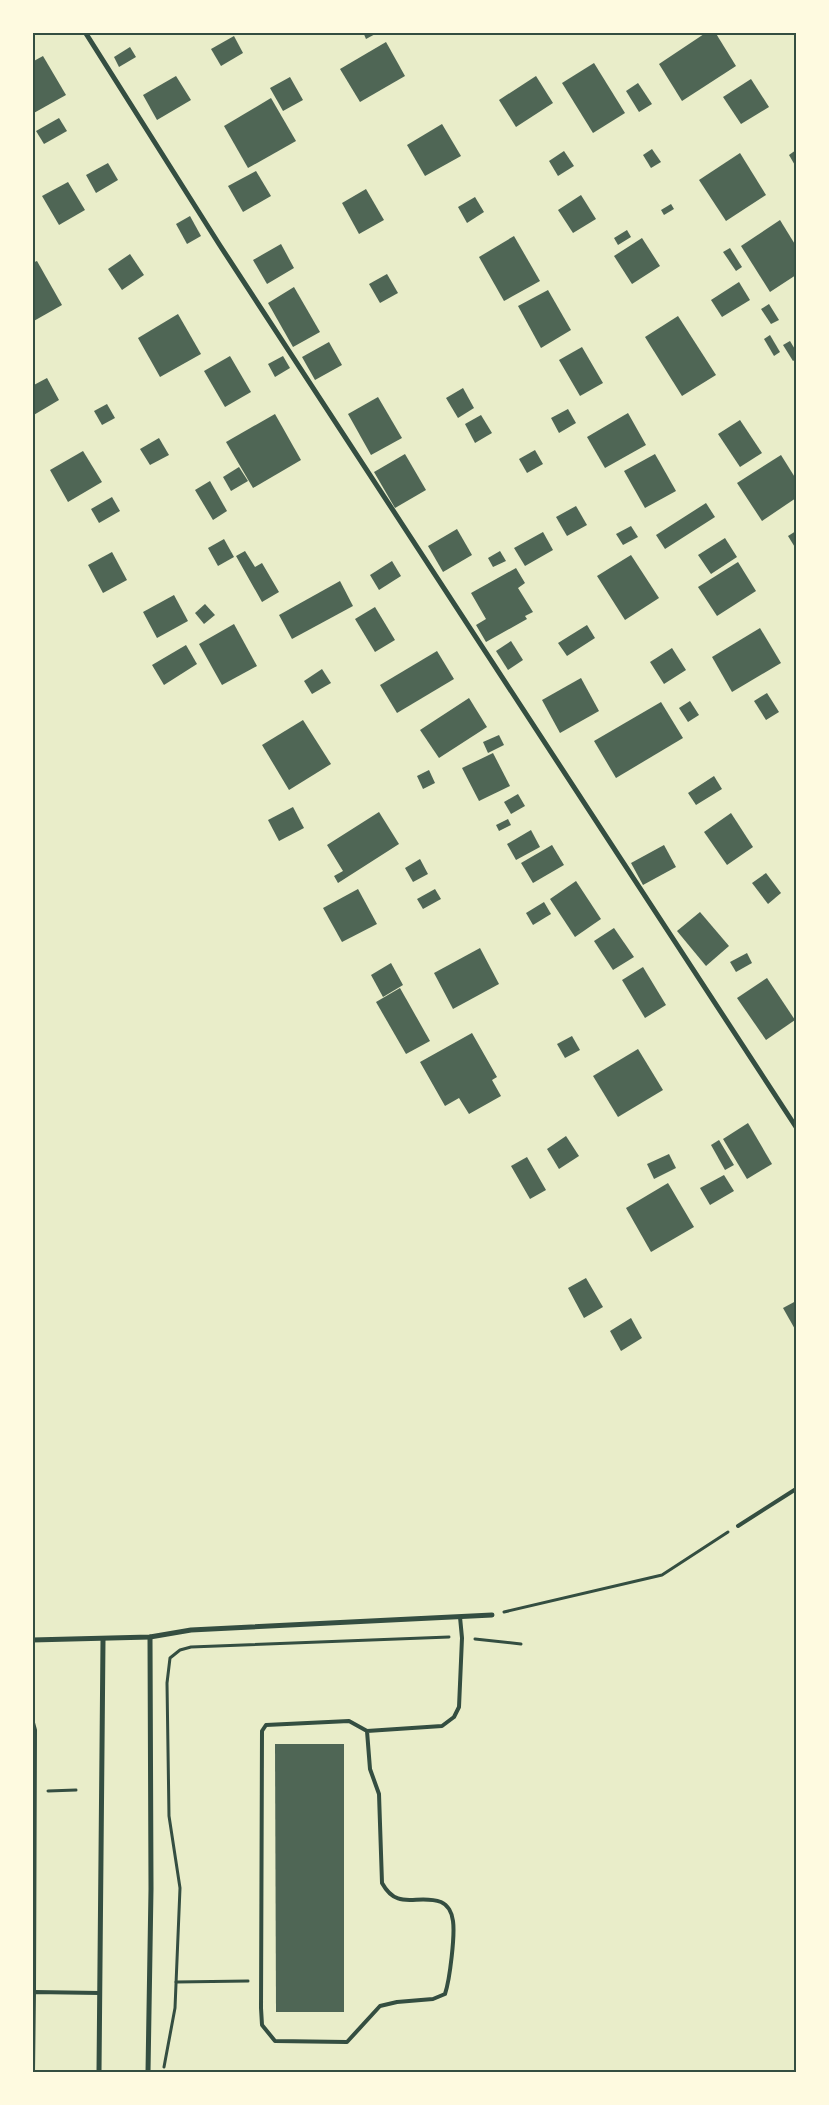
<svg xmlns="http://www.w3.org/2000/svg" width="829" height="2105" font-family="'Alegreya Sans',sans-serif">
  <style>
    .building { fill: #4f6655 }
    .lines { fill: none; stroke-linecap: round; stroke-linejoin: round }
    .path { stroke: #344e41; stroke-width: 3 }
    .service { stroke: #344e41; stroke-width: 4 }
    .minor { stroke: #344e41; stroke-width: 5 }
    .neatline { fill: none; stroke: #344e41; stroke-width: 2 }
  </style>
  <rect width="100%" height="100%" fill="#e9edc9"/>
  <!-- building -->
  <g class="building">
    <path d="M363,32H379L366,39Z"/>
    <path d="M707,32H715L736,66L682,101L659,64Z"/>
    <path d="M234,36L243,53L221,66L211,49Z"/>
    <path d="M386,42L405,76L360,102L340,69Z"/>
    <path d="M130,47L136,57L119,67L114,57Z"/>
    <path d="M43,56L66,95L32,114V62Z"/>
    <path d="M594,63L625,113L593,133L562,83Z"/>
    <path d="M176,76L191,100L157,120L143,95Z"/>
    <path d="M536,76L553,103L516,127L499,100Z"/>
    <path d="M290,77L303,100L283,111L270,88Z"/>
    <path d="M751,79L769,107L741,124L723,97Z"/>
    <path d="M638,83L652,104L639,112L626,91Z"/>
    <path d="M271,98L296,141L248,168L224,126Z"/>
    <path d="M59,118L67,131L44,144L36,131Z"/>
    <path d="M442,124L461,156L425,176L407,145Z"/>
    <path d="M652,149L661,162L651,168L643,155Z"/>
    <path d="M796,150V167L789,155Z"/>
    <path d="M564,151L574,166L558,176L549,161Z"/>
    <path d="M740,153L766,195L726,221L699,180Z"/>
    <path d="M108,163L118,180L96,193L86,175Z"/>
    <path d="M256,171L271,196L243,212L228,186Z"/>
    <path d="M68,182L85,210L59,225L42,196Z"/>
    <path d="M366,189L384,220L359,234L342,203Z"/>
    <path d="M581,195L596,219L573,233L558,210Z"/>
    <path d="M475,197L484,212L467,223L458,207Z"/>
    <path d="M671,204L674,209L664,215L661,210Z"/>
    <path d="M190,216L201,236L187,244L176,224Z"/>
    <path d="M780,220L796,246V275L770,292L741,246Z"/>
    <path d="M627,230L631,237L618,245L614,238Z"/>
    <path d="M514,236L540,281L504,301L479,257Z"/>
    <path d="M642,238L660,266L632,284L614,256Z"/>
    <path d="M281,244L294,268L267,284L253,260Z"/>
    <path d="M730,248L742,267L736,271L723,252Z"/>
    <path d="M130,254L144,275L122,290L108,269Z"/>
    <path d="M37,261L62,305L32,322V263Z"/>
    <path d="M387,274L398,293L380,303L369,284Z"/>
    <path d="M739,282L750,300L722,317L711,300Z"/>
    <path d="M294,287L320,332L293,347L268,303Z"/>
    <path d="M548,290L571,330L541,348L518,306Z"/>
    <path d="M769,304L779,320L771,324L761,309Z"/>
    <path d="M178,314L201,354L160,377L138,338Z"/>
    <path d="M678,316L716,375L682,396L645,337Z"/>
    <path d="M770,335L780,352L774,356L764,339Z"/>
    <path d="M790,341L796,351V359L793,361L783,345Z"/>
    <path d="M329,342L342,365L315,380L302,357Z"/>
    <path d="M582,347L603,383L580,396L559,360Z"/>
    <path d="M230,356L251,392L225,407L204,371Z"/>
    <path d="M283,356L290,368L275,377L268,364Z"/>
    <path d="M47,378L59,400L32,416V386Z"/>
    <path d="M463,388L474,408L458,418L446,398Z"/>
    <path d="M378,397L402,438L371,455L348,414Z"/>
    <path d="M107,404L115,418L102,425L94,411Z"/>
    <path d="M568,409L576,423L559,433L551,418Z"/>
    <path d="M628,413L646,445L605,468L587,437Z"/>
    <path d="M275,414L301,460L253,488L226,442Z"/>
    <path d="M481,415L492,433L475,443L465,424Z"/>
    <path d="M740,420L762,453L740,467L718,434Z"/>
    <path d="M159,438L169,455L150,465L140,449Z"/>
    <path d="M535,450L543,464L527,473L519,459Z"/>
    <path d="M83,451L102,482L68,502L50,470Z"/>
    <path d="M405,454L426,490L395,508L374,472Z"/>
    <path d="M655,454L676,491L645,508L624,471Z"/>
    <path d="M781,455L796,479V498L762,521L737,483Z"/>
    <path d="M239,467L248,481L231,491L223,477Z"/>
    <path d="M210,481L227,511L213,520L195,490Z"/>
    <path d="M112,497L120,511L99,523L91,509Z"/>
    <path d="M706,503L715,517L665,549L656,535Z"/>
    <path d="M576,506L587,525L567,536L556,517Z"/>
    <path d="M631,526L638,537L623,545L616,534Z"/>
    <path d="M457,529L472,555L443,572L428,546Z"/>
    <path d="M796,531V549L788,536Z"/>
    <path d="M543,532L553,550L525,566L514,548Z"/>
    <path d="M725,538L737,557L711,574L698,555Z"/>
    <path d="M224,539L234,557L218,566L208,548Z"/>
    <path d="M245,551L255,567L262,563L279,592L262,602L236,556Z"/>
    <path d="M500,551L506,561L493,567L488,558Z"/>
    <path d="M112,552L127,580L103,593L88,565Z"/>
    <path d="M631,555L659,598L625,620L597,576Z"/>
    <path d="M392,561L401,576L379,590L370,575Z"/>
    <path d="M738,562L756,591L717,616L698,587Z"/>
    <path d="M516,568L525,583L518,588L533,612L525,616L527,619L486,642L476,625L486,619L471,593Z"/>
    <path d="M340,581L353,606L292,639L279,615Z"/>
    <path d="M174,595L188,621L157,638L143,612Z"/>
    <path d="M205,604L215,615L204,624L195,613Z"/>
    <path d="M375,607L395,640L375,652L355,619Z"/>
    <path d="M234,624L257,666L222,685L199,644Z"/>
    <path d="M587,625L595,638L567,656L558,643Z"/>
    <path d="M760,628L781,663L732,692L712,657Z"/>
    <path d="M511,641L523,660L508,670L496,651Z"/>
    <path d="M186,645L197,664L164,685L152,665Z"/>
    <path d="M672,648L686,670L664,684L650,662Z"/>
    <path d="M437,651L454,679L397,713L380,685Z"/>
    <path d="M322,669L331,683L312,694L304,681Z"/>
    <path d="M581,678L599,711L560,733L542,700Z"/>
    <path d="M767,693L779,712L766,720L754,701Z"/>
    <path d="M469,698L487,727L439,758L420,730Z"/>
    <path d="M690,701L699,715L688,722L679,708Z"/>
    <path d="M661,702L683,738L616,778L594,741Z"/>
    <path d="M303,720L331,764L289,790L262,745Z"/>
    <path d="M499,735L504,745L488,753L483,742Z"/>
    <path d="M493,753L510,786L479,801L462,768Z"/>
    <path d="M429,770L435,783L423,789L417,776Z"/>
    <path d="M714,776L722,789L696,805L688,793Z"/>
    <path d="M518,794L525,806L511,814L504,802Z"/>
    <path d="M293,807L304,828L279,841L268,820Z"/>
    <path d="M379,812L399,844L338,883L334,876L343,871L327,845Z"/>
    <path d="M731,813L753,847L727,865L704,832Z"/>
    <path d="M508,819L511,825L499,831L496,825Z"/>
    <path d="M531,830L540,847L516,860L507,844Z"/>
    <path d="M552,845L564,865L533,883L521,863Z"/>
    <path d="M664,845L676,867L643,885L631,863Z"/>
    <path d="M420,859L428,874L413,882L405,868Z"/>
    <path d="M766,873L781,893L768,904L752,883Z"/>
    <path d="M576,881L601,919L575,937L550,899Z"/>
    <path d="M358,889L377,924L342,942L323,908Z"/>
    <path d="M435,889L441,899L423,909L417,899Z"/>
    <path d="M544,902L551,914L533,925L526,913Z"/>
    <path d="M700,912L729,946L706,966L677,931Z"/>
    <path d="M614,928L634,957L613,970L594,941Z"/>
    <path d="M480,948L499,984L453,1009L434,973Z"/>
    <path d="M747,953L752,963L736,972L730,962Z"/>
    <path d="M391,963L403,985L383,997L371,975Z"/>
    <path d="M643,967L666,1005L645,1018L622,980Z"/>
    <path d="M767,978L795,1020L766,1040L737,998Z"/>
    <path d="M400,988L430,1041L406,1054L376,1002Z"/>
    <path d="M472,1033L497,1077L492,1080L501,1096L469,1114L459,1098L445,1106L420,1062Z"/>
    <path d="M572,1036L580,1050L565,1058L557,1044Z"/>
    <path d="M638,1049L663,1090L618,1117L593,1076Z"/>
    <path d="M748,1123L772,1164L747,1179L723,1139Z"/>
    <path d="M566,1136L579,1156L559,1169L547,1149Z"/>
    <path d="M719,1140L734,1165L725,1170L711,1145Z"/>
    <path d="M669,1154L676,1168L654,1179L647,1164Z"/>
    <path d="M527,1157L546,1190L530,1199L511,1166Z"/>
    <path d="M724,1175L734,1191L710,1205L700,1188Z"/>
    <path d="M668,1183L694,1227L651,1252L626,1208Z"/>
    <path d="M586,1278L603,1307L584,1318L568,1288Z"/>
    <path d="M796,1301V1331L783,1308Z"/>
    <path d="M631,1318L642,1338L621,1351L610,1331Z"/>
    <path d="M275,1744H344V2012H276Z"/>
  </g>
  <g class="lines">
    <!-- path -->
    <g class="path">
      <path d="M504,1612L662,1575L728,1532"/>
      <path d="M475,1639L521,1644"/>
      <path d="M48,1791L76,1790"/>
      <path d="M176,1982L248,1981"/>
      <path d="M164,2067L175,2008L180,1888L169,1816L167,1683L170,1658L180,1650L191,1647L449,1637"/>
    </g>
    <!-- service -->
    <g class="service">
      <path d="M738,1526L796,1489"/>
      <path d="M32,1719L35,1730L34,1992"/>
      <path d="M367,1731L370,1769L379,1794L382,1883C398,1912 417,1893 441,1902C448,1905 452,1913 453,1921C455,1935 450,1979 445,1994L433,1999L397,2002L380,2006L347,2042L275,2041L262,2025L261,2008L262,1731L266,1725L349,1721L367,1731L442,1726L454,1717L459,1707L462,1638L460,1617"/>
      <path d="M33,2072L34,1992L100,1993"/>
    </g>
    <!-- minor -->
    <g class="minor">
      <path d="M85,32L219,244L796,1127"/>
      <path d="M32,1640L150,1637L191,1630L492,1615"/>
      <path d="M99,2072L103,1640"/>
      <path d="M148,2072L151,1889L150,1637"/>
    </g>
  </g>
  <!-- border -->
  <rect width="829" height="2105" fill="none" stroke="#fefae0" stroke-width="68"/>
  <rect x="34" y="34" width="761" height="2037" class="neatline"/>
</svg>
